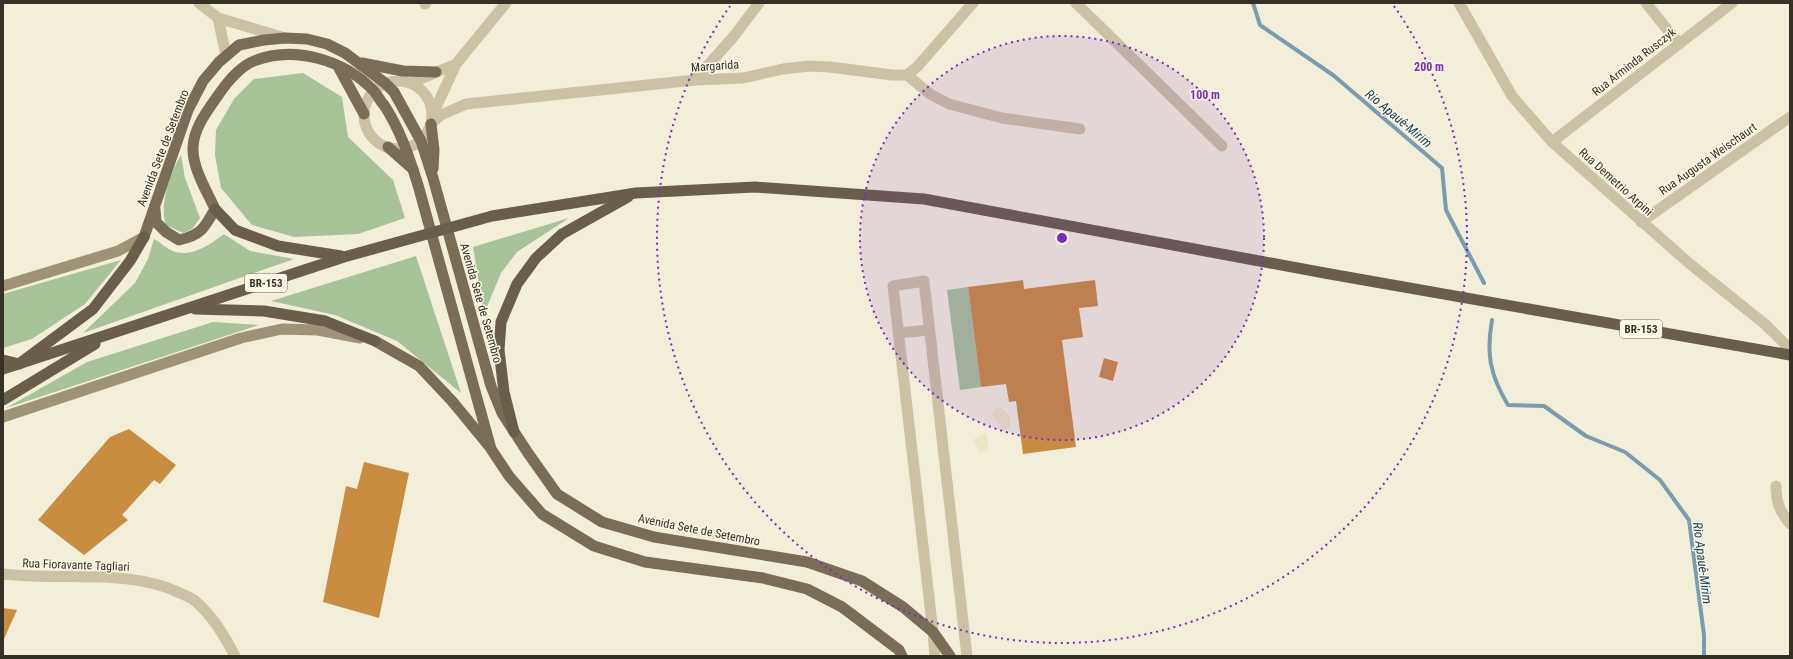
<svg xmlns="http://www.w3.org/2000/svg" width="1793" height="659" font-family="'Roboto Condensed',sans-serif">
  <style>
    .green { fill: #a8c29a }
    .plaza { fill: #ebe5c1 }
    .lines { fill: none; stroke-linecap: round; stroke-linejoin: round }
    .stream { stroke: #799cb0; stroke-width: 4 }
    .building { fill: #c98d42 }
    .minor { stroke: #cbc2a6; stroke-width: 11 }
    .tertiary { stroke: #cbc2a6; stroke-width: 11 }
    .secondary { stroke: #9e9277; stroke-width: 11 }
    .primary { stroke: #796d58; stroke-width: 11 }
    .trunk { stroke: #685e4b; stroke-width: 11 }
    .ring { fill: none; stroke: #7b2cbf; stroke-width: 2; stroke-dasharray: 2 4 }
    .labels { text-anchor: middle; stroke-width: 3; stroke-linejoin: round; paint-order: stroke }
    .shield { fill: #faf7e7; stroke: #716c61; stroke-width: 1 }
    .shield-label { font-size: 11px; font-weight: bold; fill: #363127 }
    .street-label { font-size: 12px; fill: #363127; stroke: #faf7e7 }
    .water-label { font-size: 13px; font-style: italic; fill: #1c4159; stroke: #faf7e7 }
    .centre { fill: #7b2cbf; stroke: #faf7e7; stroke-width: 2 }
    .ring-label { font-size: 12px; text-anchor: middle; font-weight: bold; fill: #7b2cbf; stroke: #faf7e7; stroke-width: 3; stroke-linejoin: round; paint-order: stroke }
  </style>
  <rect width="100%" height="100%" fill="#f2eeda"/>
  <!-- green -->
  <g class="green">
    <path d="M303,73L342,97L348,137L393,180L405,218L358,234L294,237L252,225L221,188L215,155L216,130L234,99L254,79Z"/>
    <path d="M181,155L185,178L200,218L192,229L183,233L166,225C159,205 170,173 181,155Z"/>
    <path d="M569,218L517,252L501,273L484,314L473,247Z"/>
    <path d="M224,234L250,251L294,259L83,333L135,283L148,259L154,239C160,242 167,249 173,251C192,258 209,245 224,234Z"/>
    <path d="M416,256L461,393L397,341L335,315L271,301Z"/>
    <path d="M121,260L85,304L32,339L3,348V294Z"/>
    <path d="M968,287L981,387L960,390L947,290Z"/>
    <path d="M213,322L259,325L6,408L87,362Z"/>
  </g>
  <!-- plaza -->
  <g class="plaza">
    <path d="M1001,408L1006,412L1010,419V427L1004,430L992,415L994,409Z"/>
    <path d="M985,432L989,443L987,448L981,453L973,440Z"/>
  </g>
  <g class="lines">
    <!-- stream -->
    <g class="stream">
      <path d="M1253,3L1260,25L1333,75L1442,168L1446,210L1484,283"/>
      <path d="M1492,320C1486,354 1490,375 1508,405L1544,406L1586,436L1625,452L1660,480L1689,520L1704,635V656"/>
    </g>
  </g>
  <!-- building -->
  <g class="building">
    <path d="M1023,280L1024,289L1095,280L1098,306L1079,308L1083,337L1062,340L1076,447L1023,454L1016,401L1009,402L1006,384L981,387L968,287Z"/>
    <path d="M1104,358L1118,362L1113,381L1099,377Z"/>
    <path d="M129,429L176,465L160,484L154,480L122,515L128,520L84,555L38,520L110,437Z"/>
    <path d="M364,462L409,473L379,618L323,602L346,486L357,489Z"/>
    <path d="M3,608L17,610L3,641Z"/>
  </g>
  <g class="lines">
    <!-- minor -->
    <g class="minor">
      <path d="M1076,3L1222,146"/>
      <path d="M1646,3L1679,44"/>
      <path d="M425,4L426,3"/>
      <path d="M907,75L930,94L949,104L1002,118L1080,129"/>
      <path d="M695,80L734,36L759,3"/>
      <path d="M431,124L441,115L466,104L695,80L743,78L783,69L809,66L830,67L892,75H907L917,67L973,3"/>
      <path d="M1552,142L1732,3"/>
      <path d="M1641,222L1790,117"/>
      <path d="M898,333L929,330"/>
      <path d="M935,656L933,632L893,286L924,281L967,656"/>
    </g>
    <!-- tertiary -->
    <g class="tertiary">
      <path d="M199,3L218,18L285,38"/>
      <path d="M1459,3L1512,96L1552,142L1690,264L1766,325L1790,349"/>
      <path d="M218,18L226,55"/>
      <circle cx="398" cy="115" r="34"/>
      <path d="M411,83L456,64"/>
      <path d="M432,116L456,64L506,3"/>
      <path d="M1776,486C1776,502 1780,512 1790,524"/>
      <path d="M3,574C60,581 128,568 180,593C184,595 190,597 194,600C212,615 224,635 235,656"/>
    </g>
    <!-- secondary -->
    <g class="secondary">
      <path d="M3,286L118,251L144,237"/>
      <path d="M3,417L241,338L282,329L318,330L360,338"/>
    </g>
    <!-- primary -->
    <g class="primary">
      <path d="M362,63L403,71L436,72"/>
      <path d="M339,68L364,114"/>
      <path d="M431,124L434,150L433,169"/>
      <path d="M388,147L413,169"/>
      <path d="M155,209L156,222L166,232L179,240C201,235 204,229 215,209C207,191 192,168 193,147C194,127 208,110 219,94C228,81 239,67 254,61C294,45 344,60 373,90C377,94 380,101 384,105C401,131 409,157 418,185L491,449L509,476L542,514L594,546L645,562L763,578L807,589L842,607L899,650L902,656"/>
      <path d="M144,237L188,110L203,81L219,62L239,45L264,40L285,38L307,39L327,44L345,53L385,83L394,92L421,141L433,178L491,386L502,413L528,453L557,494L602,522L654,537L807,562L862,581L903,607L933,632L950,656"/>
      <path d="M375,341L419,366L452,401L489,446"/>
    </g>
    <!-- trunk -->
    <g class="trunk">
      <path d="M215,209L235,230L278,246L341,256"/>
      <path d="M195,309L264,311L325,321L375,341"/>
      <path d="M3,360L19,364L93,309L130,261L144,237"/>
      <path d="M3,369L344,257L492,216L636,193L755,187L924,199L1330,274L1790,355"/>
      <path d="M3,400L95,344"/>
      <path d="M514,432L504,392L499,350L501,322L517,284L536,258L562,234L628,197"/>
    </g>
  </g>
  <!-- distance rings -->
  <circle cx="1062" cy="238" r="202" fill="#7b2cbf" fill-opacity=".12"/>
  <g class="ring">
    <circle cx="1062" cy="238" r="202"/>
    <path d="M1394 6A405 405 0 1 1 730 6"/>
  </g>
  <g class="labels">
    <!-- shield labels -->
    <g class="shield">
      <rect x="245" y="274" width="42" height="18" rx="3"/>
      <rect x="1620" y="320" width="42" height="18" rx="3"/>
    </g>
    <g class="shield-label">
      <text x="266" y="287">BR-153</text>
      <text x="1641" y="333">BR-153</text>
    </g>
    <!-- street labels -->
    <g class="street-label">
      <text transform="translate(1634 62) rotate(-38)" y="4">Rua Arminda Rusczyk</text>
      <text transform="translate(715 66) rotate(-4)" y="4">Margarida</text>
      <text transform="translate(163 148) rotate(-69)" y="4">Avenida Sete de Setembro</text>
      <text transform="translate(1708 159) rotate(-35)" y="4">Rua Augusta Weischaurt</text>
      <text transform="translate(1616 182) rotate(42)" y="4">Rua Demetrio Arpini</text>
      <text transform="translate(481 303) rotate(74)" y="4">Avenida Sete de Setembro</text>
      <text transform="translate(699 530) rotate(11)" y="4">Avenida Sete de Setembro</text>
      <text transform="translate(76 565) rotate(2)" y="4">Rua Fioravante Tagliari</text>
    </g>
    <!-- water labels -->
    <g class="water-label">
      <text transform="translate(1399 118) rotate(40)" y="5">Rio Apauê-Mirim</text>
      <text transform="translate(1703 563) rotate(83)" y="5">Rio Apauê-Mirim</text>
    </g>
  </g>
  <circle cx="1062" cy="238" r="6" class="centre"/>
  <g class="ring-label">
    <text x="1429" y="71">200 m</text>
    <text x="1205" y="99">100 m</text>
  </g>
  <!-- border -->
  <rect width="1793" height="659" fill="none" stroke="#363127" stroke-width="8"/>
</svg>
